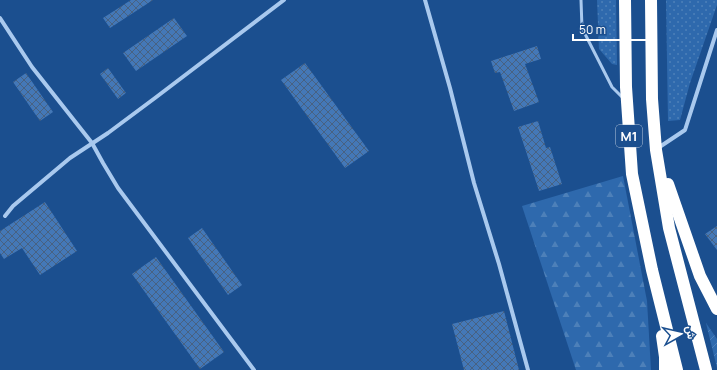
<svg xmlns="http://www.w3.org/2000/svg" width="717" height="370" font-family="Manrope,Vazirmatn,sans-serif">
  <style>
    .grass { fill: url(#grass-dots) }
    .forest { fill: url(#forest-firs) }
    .garden { fill: url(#garden-furrows) }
    .building { fill: url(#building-cross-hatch) }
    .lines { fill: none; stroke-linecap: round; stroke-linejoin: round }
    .service { stroke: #a9c9ee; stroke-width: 3 }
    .minor { stroke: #a9c9ee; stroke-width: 4 }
    .motorway { stroke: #fff; stroke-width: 12 }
    .labels { text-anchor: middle; stroke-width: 3.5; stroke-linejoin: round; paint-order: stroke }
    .shield { fill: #1b4f8f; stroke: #bbcadd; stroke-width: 1 }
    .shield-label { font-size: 13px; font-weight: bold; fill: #fff }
  </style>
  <defs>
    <pattern id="grass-dots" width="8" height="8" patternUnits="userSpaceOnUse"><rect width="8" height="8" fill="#2e69ad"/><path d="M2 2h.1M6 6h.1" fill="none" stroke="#4d80b9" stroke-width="1.8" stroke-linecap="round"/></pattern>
    <pattern id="forest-firs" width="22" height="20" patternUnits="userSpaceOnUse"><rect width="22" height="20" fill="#2e69ad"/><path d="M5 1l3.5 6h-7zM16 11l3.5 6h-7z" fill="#4d80b9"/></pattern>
    <pattern id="garden-furrows" width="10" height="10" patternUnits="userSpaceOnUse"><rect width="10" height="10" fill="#2e69ad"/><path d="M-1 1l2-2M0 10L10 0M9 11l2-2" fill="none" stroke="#4d80b9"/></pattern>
    <pattern id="building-cross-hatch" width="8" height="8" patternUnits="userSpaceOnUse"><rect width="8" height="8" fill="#4478b7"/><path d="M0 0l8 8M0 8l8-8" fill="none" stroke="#486282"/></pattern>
  </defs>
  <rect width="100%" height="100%" fill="#1b4f8f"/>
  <!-- grass -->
  <g class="grass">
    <path d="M597,0H616L617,65L612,64L599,49Z"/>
    <path d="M666,0H717V5L690,83L680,120L668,121Z"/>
  </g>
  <!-- forest -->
  <path class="forest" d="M623,176L647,301L651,370H576L522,206Z"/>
  <!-- garden -->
  <path class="garden" d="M706,323L717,339V368Z"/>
  <!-- building -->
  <g class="building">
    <path d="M131,0H153L110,28L103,18Z"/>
    <path d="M174,18L187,36L136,71L123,53Z"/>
    <path d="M537,46L541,59L525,64L539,102L514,111L500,72L495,73L491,61Z"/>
    <path d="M305,63L369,151L345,168L281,80Z"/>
    <path d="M108,68L126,93L118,99L100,74Z"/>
    <path d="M26,73L53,112L40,121L13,82Z"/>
    <path d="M538,121L546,148L550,147L562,184L539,191L518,127Z"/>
    <path d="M45,202L77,251L40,275L22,248L4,259L0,253V231Z"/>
    <path d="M717,226V250L705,234Z"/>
    <path d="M202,228L242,285L228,295L188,238Z"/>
    <path d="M156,257L224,352L200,369L132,274Z"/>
    <path d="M504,311L519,370H464L452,324Z"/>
  </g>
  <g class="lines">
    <!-- service -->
    <path class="service" d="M581,0L582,28L612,87L622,97"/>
    <!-- minor -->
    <g class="minor">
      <path d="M425,0L450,88L474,183L499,264L528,370"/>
      <path d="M0,18L32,67L92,143L103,163L118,188L254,370"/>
      <path d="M658,148L685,130L717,30"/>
      <path d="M5,216L13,206L70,158L108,133L155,98L284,0"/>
    </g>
    <!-- motorway -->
    <g class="motorway">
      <path d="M625,0L626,87L632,174L652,270L677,370"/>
      <path d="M651,0L652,99L656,150L669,228L706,370"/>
      <path d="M668,184L700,276L717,309"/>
      <path d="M662,336L665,357V370"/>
    </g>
  </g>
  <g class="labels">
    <!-- shield labels -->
    <rect class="shield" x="616" y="125" width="26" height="22" rx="3"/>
    <g class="shield-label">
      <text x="629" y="141">M1</text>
    </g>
  </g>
  <!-- north arrow -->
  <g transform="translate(681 334) rotate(82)" stroke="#1b4f8f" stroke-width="3" paint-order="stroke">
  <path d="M0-3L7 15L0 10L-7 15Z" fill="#ffffff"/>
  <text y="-6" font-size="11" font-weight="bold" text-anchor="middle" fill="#ffffff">ش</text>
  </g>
  <!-- scale -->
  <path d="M573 34v6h82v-6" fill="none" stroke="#ffffff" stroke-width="2"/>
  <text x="579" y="34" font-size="12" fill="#ffffff" stroke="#1b4f8f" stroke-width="3" paint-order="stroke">50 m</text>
</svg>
